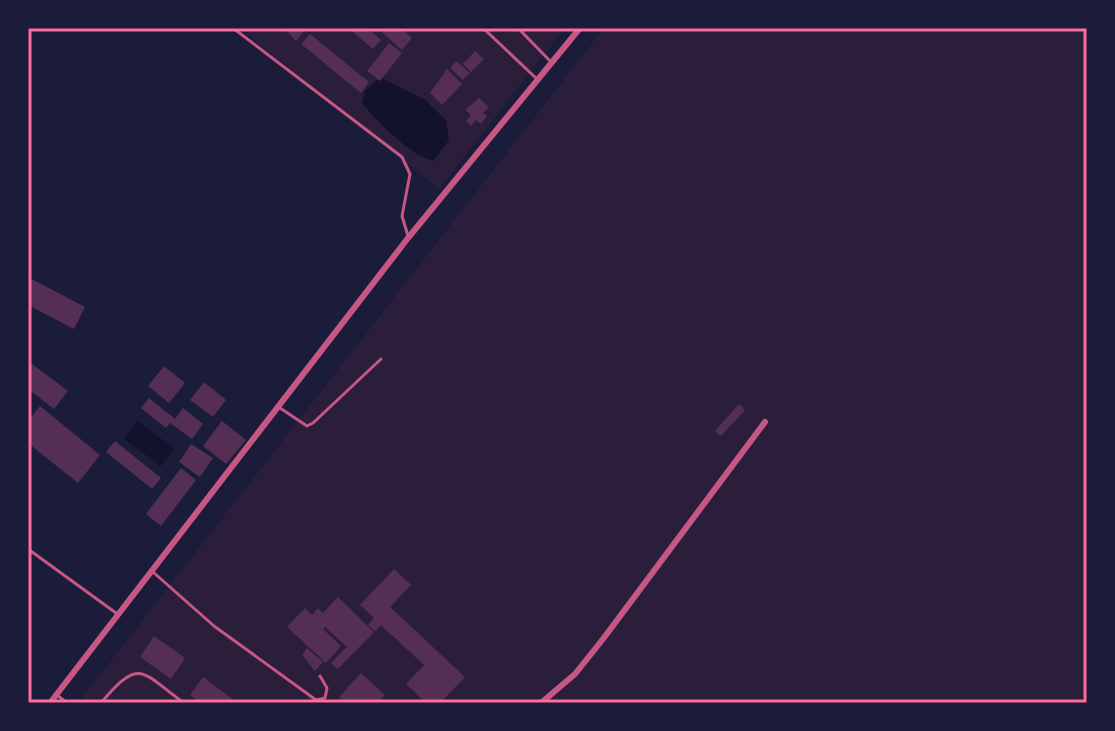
<svg xmlns="http://www.w3.org/2000/svg" width="1115" height="731" font-family="Cabin,sans-serif">
  <style>
    .green { fill: #2a1e3b }
    .water { fill: #12122b }
    .building { fill: #542f53 }
    .lines { fill: none; stroke-linecap: round; stroke-linejoin: round }
    .service { stroke: #c65784; stroke-width: 3 }
    .minor { stroke: #c65784; stroke-width: 6 }
    .neatline { fill: none; stroke: #ff6b9d; stroke-width: 3 }
  </style>
  <rect width="100%" height="100%" fill="#1b1b3a"/>
  <!-- green -->
  <g class="green">
    <path d="M239,28H565L439,189Z"/>
    <path d="M604,28H1087V703H78Z"/>
  </g>
  <!-- water -->
  <g class="water">
    <path d="M380,77L424,99L446,120L449,140L433,161C406,153 382,124 362,104L365,91Z"/>
    <path d="M137,421L174,448L161,466L124,439Z"/>
  </g>
  <!-- building -->
  <g class="building">
    <path d="M284,28H307L296,41Z"/>
    <path d="M354,28H367L381,40L373,49L352,31Z"/>
    <path d="M377,28H401L412,38L402,50Z"/>
    <path d="M310,34L369,82L361,93L301,44Z"/>
    <path d="M389,43L402,53L380,81L367,71Z"/>
    <path d="M475,51L484,59L471,72L463,64Z"/>
    <path d="M456,61L470,73L463,80L450,68Z"/>
    <path d="M447,69L462,84L442,105L430,93Z"/>
    <path d="M479,98L489,107L483,113L487,116L481,124L476,120L471,126L466,121L471,115L465,110Z"/>
    <path d="M28,277L85,307L74,329L28,305Z"/>
    <path d="M28,361L68,391L54,409L28,389Z"/>
    <path d="M164,366L185,383L169,403L148,386Z"/>
    <path d="M204,382L226,400L213,417L190,400Z"/>
    <path d="M149,398L175,419L183,408L203,424L192,439L170,423L166,428L141,408Z"/>
    <path d="M739,404L745,410L721,436L715,431Z"/>
    <path d="M40,406L100,455L78,483L28,443V421Z"/>
    <path d="M222,421L246,440L226,464L203,446Z"/>
    <path d="M115,441L161,478L152,489L106,452Z"/>
    <path d="M191,444L213,458L200,477L179,462Z"/>
    <path d="M181,468L196,480L161,526L146,514Z"/>
    <path d="M394,569L411,585L390,607L465,677L440,703H426L406,684L424,665L381,625L375,631L368,625L374,618L360,605Z"/>
    <path d="M338,597L374,632L338,669L331,663L347,647L325,627L323,629L341,646L326,663L287,627L305,608L312,615L318,608L323,613Z"/>
    <path d="M154,636L185,658L171,679L140,657Z"/>
    <path d="M307,648L323,662L315,671L302,655Z"/>
    <path d="M361,673L385,695L377,703H345L339,697Z"/>
    <path d="M203,677L235,701L233,703H201L190,695Z"/>
  </g>
  <g class="lines">
    <!-- service -->
    <g class="service">
      <path d="M233,28L402,157L410,174L402,216L408,236"/>
      <path d="M483,28L538,80"/>
      <path d="M518,28L550,61"/>
      <path d="M280,408L307,426L313,423L381,359"/>
      <path d="M28,549L116,613"/>
      <path d="M153,572L214,626L316,700L325,698L327,688L320,676"/>
      <path d="M57,695L67,703"/>
      <path d="M101,703C140,657 140,671 184,703"/>
    </g>
    <!-- minor -->
    <g class="minor">
      <path d="M50,703L408,238L580,28"/>
      <path d="M541,703L575,674L603,639L765,422"/>
    </g>
  </g>
  <!-- border -->
  <rect width="1115" height="731" fill="none" stroke="#1b1b3a" stroke-width="60"/>
  <rect x="30" y="30" width="1055" height="671" class="neatline"/>
</svg>
